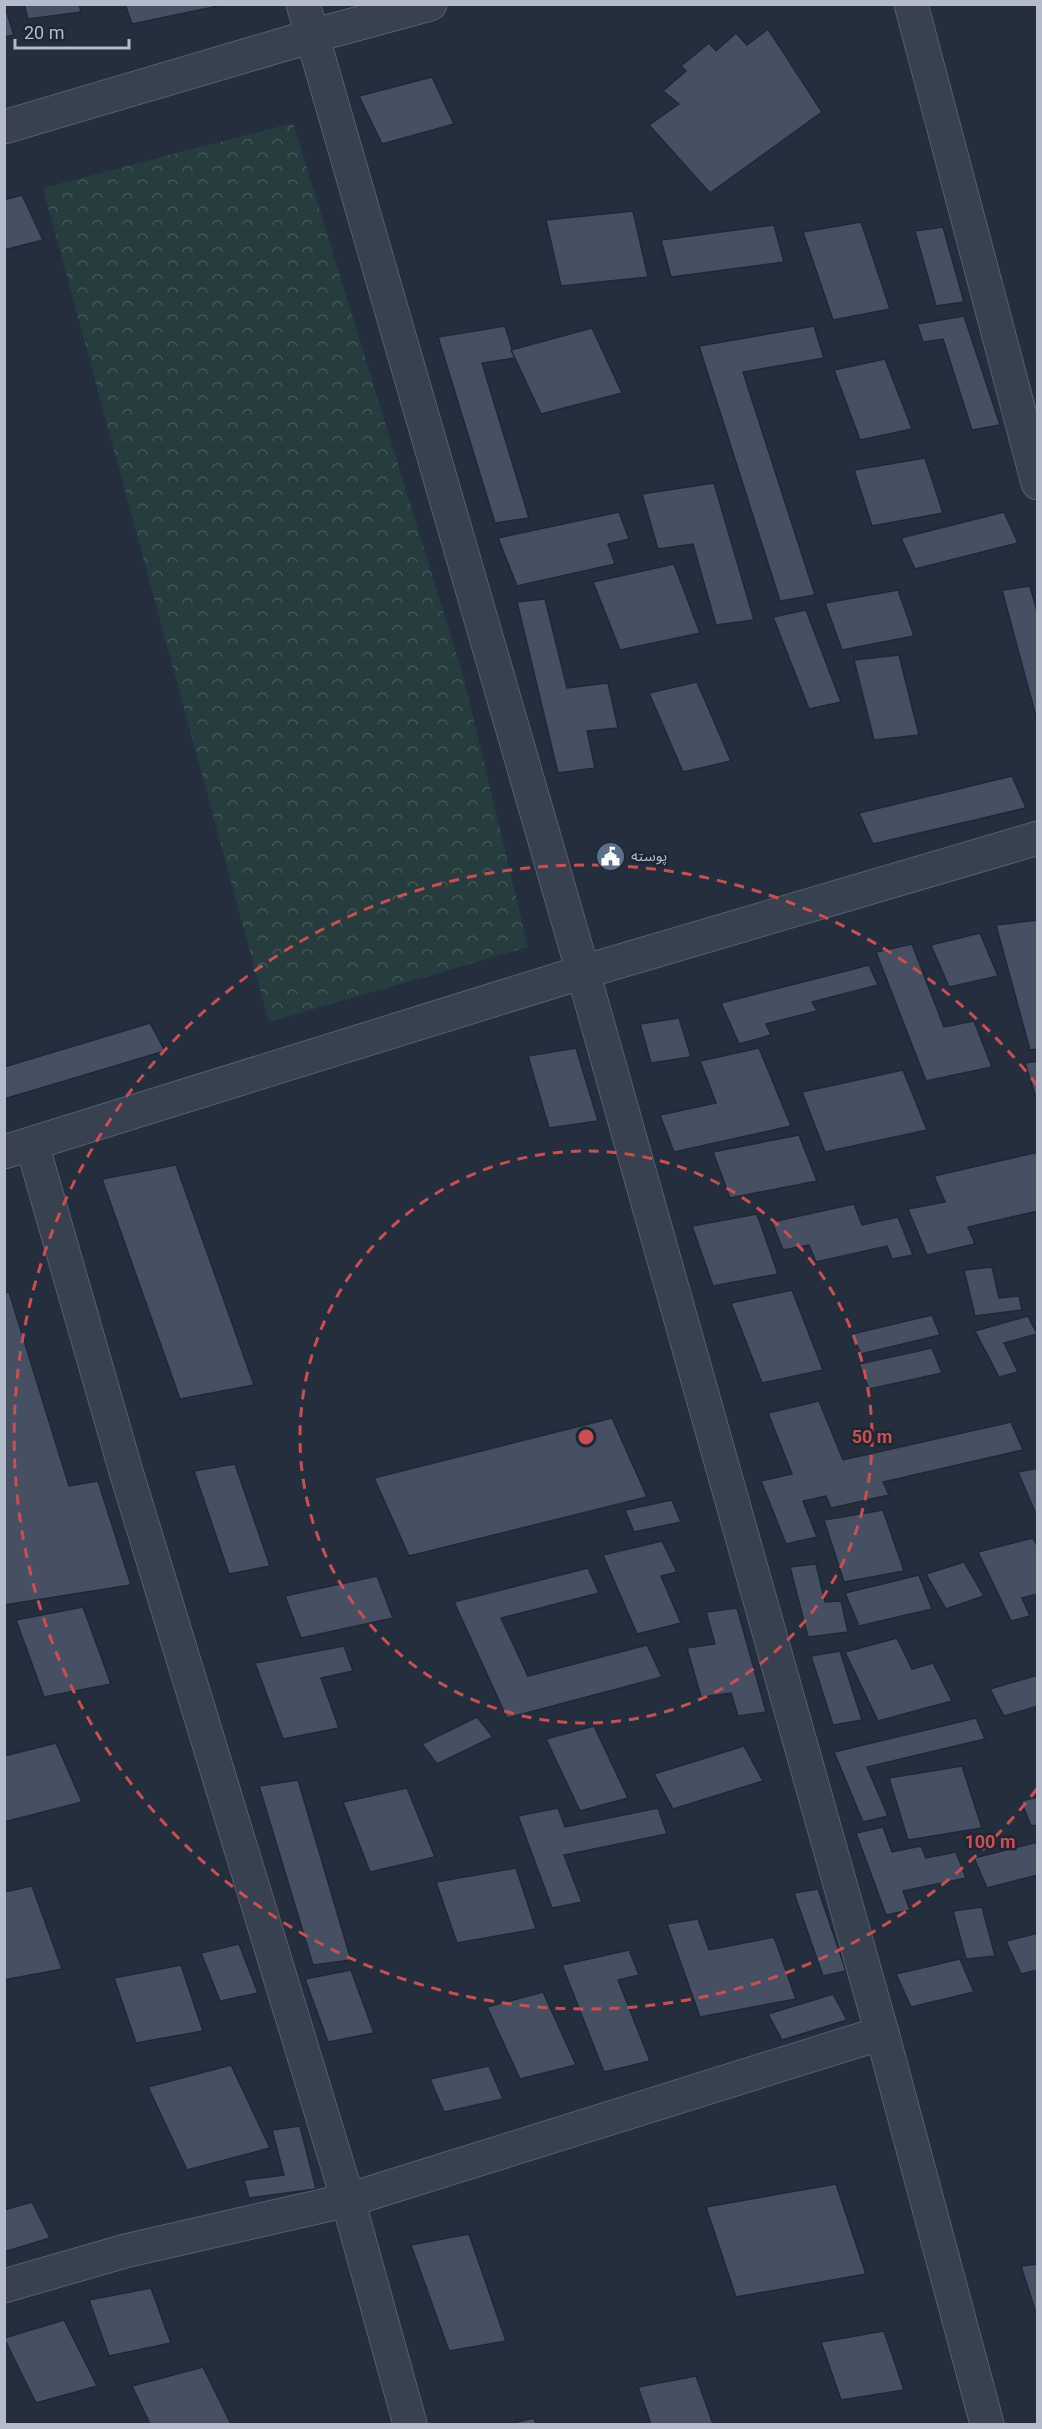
<svg xmlns="http://www.w3.org/2000/svg" width="1042" height="2429" font-family="Roboto,'Noto Sans Arabic',sans-serif">
  <style>
    .park { fill: url(#park-crowns) }
    .building { fill: #455162; stroke: #1f2835; stroke-width: 1.5 }
    .lines { fill: none; stroke-linecap: round; stroke-linejoin: round }
    .street-casing { stroke: #565f6c; stroke-width: 35 }
    .street { stroke: #38414e; stroke-width: 33 }
    .ring { fill: none; stroke: #ce4d50; stroke-width: 3; stroke-dasharray: 10 8 }
    .labels { text-anchor: middle; stroke-width: 5; stroke-linejoin: round; paint-order: stroke }
    .poi-label { font-size: 15px; fill: #b4bcc9; stroke: #1d2633; text-anchor: start }
    .centre { fill: #ce4d50; stroke: #1d2633; stroke-width: 3 }
    .ring-label { font-size: 18px; text-anchor: middle; font-weight: bold; fill: #ce4d50; stroke: #1d2633; stroke-width: 5; stroke-linejoin: round; paint-order: stroke }
  </style>
  <defs>
    <pattern id="park-crowns" width="20" height="18" patternUnits="userSpaceOnUse" patternTransform="scale(1.5)"><rect width="20" height="18" fill="#263c3f"/><path d="M2 6a3 3 0 1 1 6 0M12 15a3 3 0 1 1 6 0" fill="none" stroke="#435659"/></pattern>
  </defs>
  <rect width="100%" height="100%" fill="#242f3e"/>
  <!-- park -->
  <path class="park" d="M293,123L464,679L528,947L269,1022L43,188Z"/>
  <!-- building -->
  <g class="building">
    <path d="M4,4L14,35L4,37Z"/>
    <path d="M24,4H79L81,12L28,19Z"/>
    <path d="M125,4H228L132,24Z"/>
    <path d="M768,29L822,112L710,193L649,125L679,104L663,91L686,71L681,66L709,43L716,51L736,33L747,45Z"/>
    <path d="M432,77L454,124L382,144L359,96Z"/>
    <path d="M22,195L43,240L4,250V200Z"/>
    <path d="M633,211L648,277L561,286L546,220Z"/>
    <path d="M861,222L890,309L833,320L803,232Z"/>
    <path d="M774,225L784,262L671,277L661,240Z"/>
    <path d="M943,227L964,302L936,306L915,231Z"/>
    <path d="M964,316L1000,425L972,430L943,339L923,342L917,324Z"/>
    <path d="M505,326L515,358L482,363L529,518L495,523L438,337Z"/>
    <path d="M814,326L824,358L743,372L815,595L780,601L699,346Z"/>
    <path d="M592,328L622,393L541,414L511,350Z"/>
    <path d="M885,359L912,429L860,440L834,370Z"/>
    <path d="M925,458L943,513L872,526L854,470Z"/>
    <path d="M714,483L754,620L716,625L693,544L658,549L642,494Z"/>
    <path d="M619,512L629,539L608,544L615,564L517,586L498,538Z"/>
    <path d="M1004,512L1018,543L915,569L901,538Z"/>
    <path d="M674,564L700,633L620,650L593,582Z"/>
    <path d="M1030,586L1038,615V724L1002,590Z"/>
    <path d="M898,590L914,636L842,650L825,603Z"/>
    <path d="M545,599L567,688L608,683L618,728L587,731L595,768L558,773L517,602Z"/>
    <path d="M806,610L841,702L809,709L773,617Z"/>
    <path d="M899,655L919,735L874,740L854,660Z"/>
    <path d="M697,682L731,761L683,772L649,693Z"/>
    <path d="M1012,776L1026,808L873,844L859,813Z"/>
    <path d="M1038,920V1049L1030,1050L996,925Z"/>
    <path d="M980,933L998,976L949,987L931,945Z"/>
    <path d="M912,944L944,1027L974,1021L992,1067L926,1081L876,952Z"/>
    <path d="M869,965L878,985L812,1002L817,1011L766,1024L771,1035L739,1044L721,1003Z"/>
    <path d="M679,1018L691,1057L651,1063L640,1024Z"/>
    <path d="M150,1023L165,1051L4,1099V1067Z"/>
    <path d="M576,1048L598,1121L549,1128L528,1056Z"/>
    <path d="M759,1048L791,1126L674,1152L660,1115L716,1103L700,1061Z"/>
    <path d="M1038,1061V1104L1025,1063Z"/>
    <path d="M903,1070L927,1130L825,1152L802,1092Z"/>
    <path d="M799,1135L817,1181L730,1198L713,1152Z"/>
    <path d="M1038,1152V1211L968,1227L975,1244L927,1255L908,1209L945,1202L934,1176Z"/>
    <path d="M176,1165L254,1385L180,1399L102,1179Z"/>
    <path d="M854,1204L862,1225L898,1217L913,1255L892,1259L887,1246L816,1262L809,1245L783,1250L772,1222Z"/>
    <path d="M757,1214L778,1274L713,1286L692,1226Z"/>
    <path d="M992,1267L999,1298L1019,1296L1022,1310L975,1316L964,1270Z"/>
    <path d="M792,1290L823,1370L762,1383L731,1303Z"/>
    <path d="M9,1292L69,1486L98,1481L131,1585L4,1605V1293Z"/>
    <path d="M932,1315L940,1335L861,1354L852,1334Z"/>
    <path d="M1028,1316L1037,1334L1004,1343L1018,1372L999,1377L975,1331Z"/>
    <path d="M932,1348L942,1373L869,1389L859,1364Z"/>
    <path d="M819,1401L843,1460L1011,1422L1023,1450L883,1482L889,1495L831,1508L826,1496L803,1501L817,1537L786,1544L761,1481L792,1474L768,1413Z"/>
    <path d="M612,1418L647,1497L409,1556L374,1478Z"/>
    <path d="M235,1464L270,1566L229,1574L194,1471Z"/>
    <path d="M1038,1468V1519L1018,1472Z"/>
    <path d="M672,1500L681,1522L634,1532L625,1510Z"/>
    <path d="M883,1510L904,1571L844,1582L824,1520Z"/>
    <path d="M1033,1538L1038,1548V1594L1022,1598L1030,1616L1011,1621L978,1552Z"/>
    <path d="M662,1541L677,1572L661,1576L681,1623L637,1634L603,1555Z"/>
    <path d="M964,1562L984,1596L946,1609L926,1574Z"/>
    <path d="M816,1564L825,1602L841,1601L848,1632L808,1637L790,1567Z"/>
    <path d="M588,1568L599,1593L501,1618L528,1676L647,1645L662,1677L507,1718L454,1602Z"/>
    <path d="M919,1575L932,1609L859,1626L845,1593Z"/>
    <path d="M377,1576L393,1618L301,1638L285,1596Z"/>
    <path d="M83,1607L111,1684L44,1697L16,1620Z"/>
    <path d="M737,1608L766,1712L738,1716L731,1693L701,1697L687,1648L715,1644L706,1612Z"/>
    <path d="M897,1638L912,1669L933,1663L952,1701L878,1721L845,1652Z"/>
    <path d="M344,1646L353,1671L321,1678L339,1728L283,1739L255,1663Z"/>
    <path d="M840,1651L862,1720L833,1725L811,1656Z"/>
    <path d="M1038,1675V1706L1004,1716L990,1689Z"/>
    <path d="M477,1717L493,1737L437,1764L422,1744Z"/>
    <path d="M976,1718L985,1739L867,1767L888,1816L863,1822L834,1752Z"/>
    <path d="M594,1726L628,1798L580,1811L546,1739Z"/>
    <path d="M56,1743L82,1802L4,1822V1756Z"/>
    <path d="M744,1746L763,1781L673,1809L654,1774Z"/>
    <path d="M962,1766L982,1828L908,1840L889,1778Z"/>
    <path d="M298,1780L351,1960L313,1965L259,1786Z"/>
    <path d="M407,1788L435,1857L370,1872L343,1802Z"/>
    <path d="M1038,1797V1825L1031,1826L1021,1801Z"/>
    <path d="M558,1808L565,1827L658,1808L667,1834L564,1855L582,1902L552,1908L518,1816Z"/>
    <path d="M883,1827L892,1852L921,1846L926,1858L956,1852L966,1878L903,1891L910,1910L886,1915L856,1833Z"/>
    <path d="M1038,1842V1875L987,1888L974,1858Z"/>
    <path d="M516,1868L536,1929L457,1943L436,1882Z"/>
    <path d="M32,1886L62,1969L4,1980V1892Z"/>
    <path d="M818,1889L846,1971L823,1976L794,1893Z"/>
    <path d="M982,1907L995,1956L966,1959L953,1911Z"/>
    <path d="M698,1919L709,1950L774,1937L796,1999L700,2017L667,1924Z"/>
    <path d="M1038,1933V1970L1021,1974L1006,1941Z"/>
    <path d="M239,1944L258,1993L220,2001L201,1953Z"/>
    <path d="M629,1950L639,1975L618,1980L650,2061L604,2072L562,1965Z"/>
    <path d="M960,1959L974,1992L911,2007L896,1974Z"/>
    <path d="M181,1965L203,2031L136,2043L114,1978Z"/>
    <path d="M351,1970L374,2033L328,2042L305,1979Z"/>
    <path d="M543,1992L576,2065L520,2079L487,2007Z"/>
    <path d="M833,1994L847,2020L782,2040L768,2014Z"/>
    <path d="M231,2065L270,2148L187,2170L148,2087Z"/>
    <path d="M489,2066L503,2099L444,2112L430,2079Z"/>
    <path d="M300,2126L316,2189L249,2198L244,2180L284,2175L272,2130Z"/>
    <path d="M836,2184L866,2274L736,2297L706,2207Z"/>
    <path d="M32,2202L50,2238L4,2252V2210Z"/>
    <path d="M469,2234L506,2341L449,2351L411,2245Z"/>
    <path d="M1038,2264V2319L1021,2266Z"/>
    <path d="M151,2288L171,2343L109,2356L89,2300Z"/>
    <path d="M64,2320L97,2386L36,2403L4,2338Z"/>
    <path d="M884,2331L904,2390L841,2400L821,2342Z"/>
    <path d="M203,2367L231,2424H150L132,2386Z"/>
    <path d="M696,2376L713,2424H651L638,2387Z"/>
    <path d="M534,2418L536,2424H509Z"/>
  </g>
  <g class="lines">
    <defs>
      <g id="street">
        <path d="M303,4L583,972L882,2033L987,2424"/>
        <path d="M911,4L1038,483"/>
        <path d="M4,127L312,36L430,4"/>
        <path d="M32,1144L125,1468L348,2200L410,2424"/>
        <path d="M4,1152L583,972L1038,838"/>
        <path d="M4,2286L125,2251L348,2200L882,2033"/>
      </g>
    </defs>
    <!-- street casing -->
    <use href="#street" class="street-casing"/>
    <!-- street -->
    <use href="#street" class="street"/>
  </g>
  <!-- distance rings -->
  <g class="ring">
    <circle cx="586" cy="1437" r="286"/>
    <path d="M1037 1789A572 572 0 1 1 1037 1085"/>
  </g>
  <!-- icons -->
  <defs>
    <symbol id="civic-disc" viewBox="-11 -11 22 22"><circle r="9.5" fill="#5c6f8a" stroke="#1d2633"/><path d="M-.6-6.5H3V-4.5H.6V-3L4-1V1h2V6H-6V1h2V-1L-.6-3ZM-1.2 2.5V6h2.4V2.5Z" fill="#fff"/></symbol>
  </defs>
  <g fill-rule="evenodd">
    <use href="#civic-disc" x="594" y="840" width="33" height="33"/>
  </g>
  <g class="labels">
    <!-- poi labels -->
    <g class="poi-label">
      <text x="631" y="861">پوسته</text>
    </g>
  </g>
  <circle cx="586" cy="1437" r="9" class="centre"/>
  <g class="ring-label">
    <text x="872" y="1443">50 m</text>
    <text x="990" y="1848">100 m</text>
  </g>
  <!-- border -->
  <rect width="1042" height="2429" fill="none" stroke="#b4bcc9" stroke-width="12"/>
  <!-- scale -->
  <path d="M15 39v9h114v-9" fill="none" stroke="#b4bcc9" stroke-width="3"/>
  <text x="24" y="39" font-size="18" fill="#b4bcc9" stroke="#1d2633" stroke-width="4.5" paint-order="stroke">20 m</text>
</svg>
